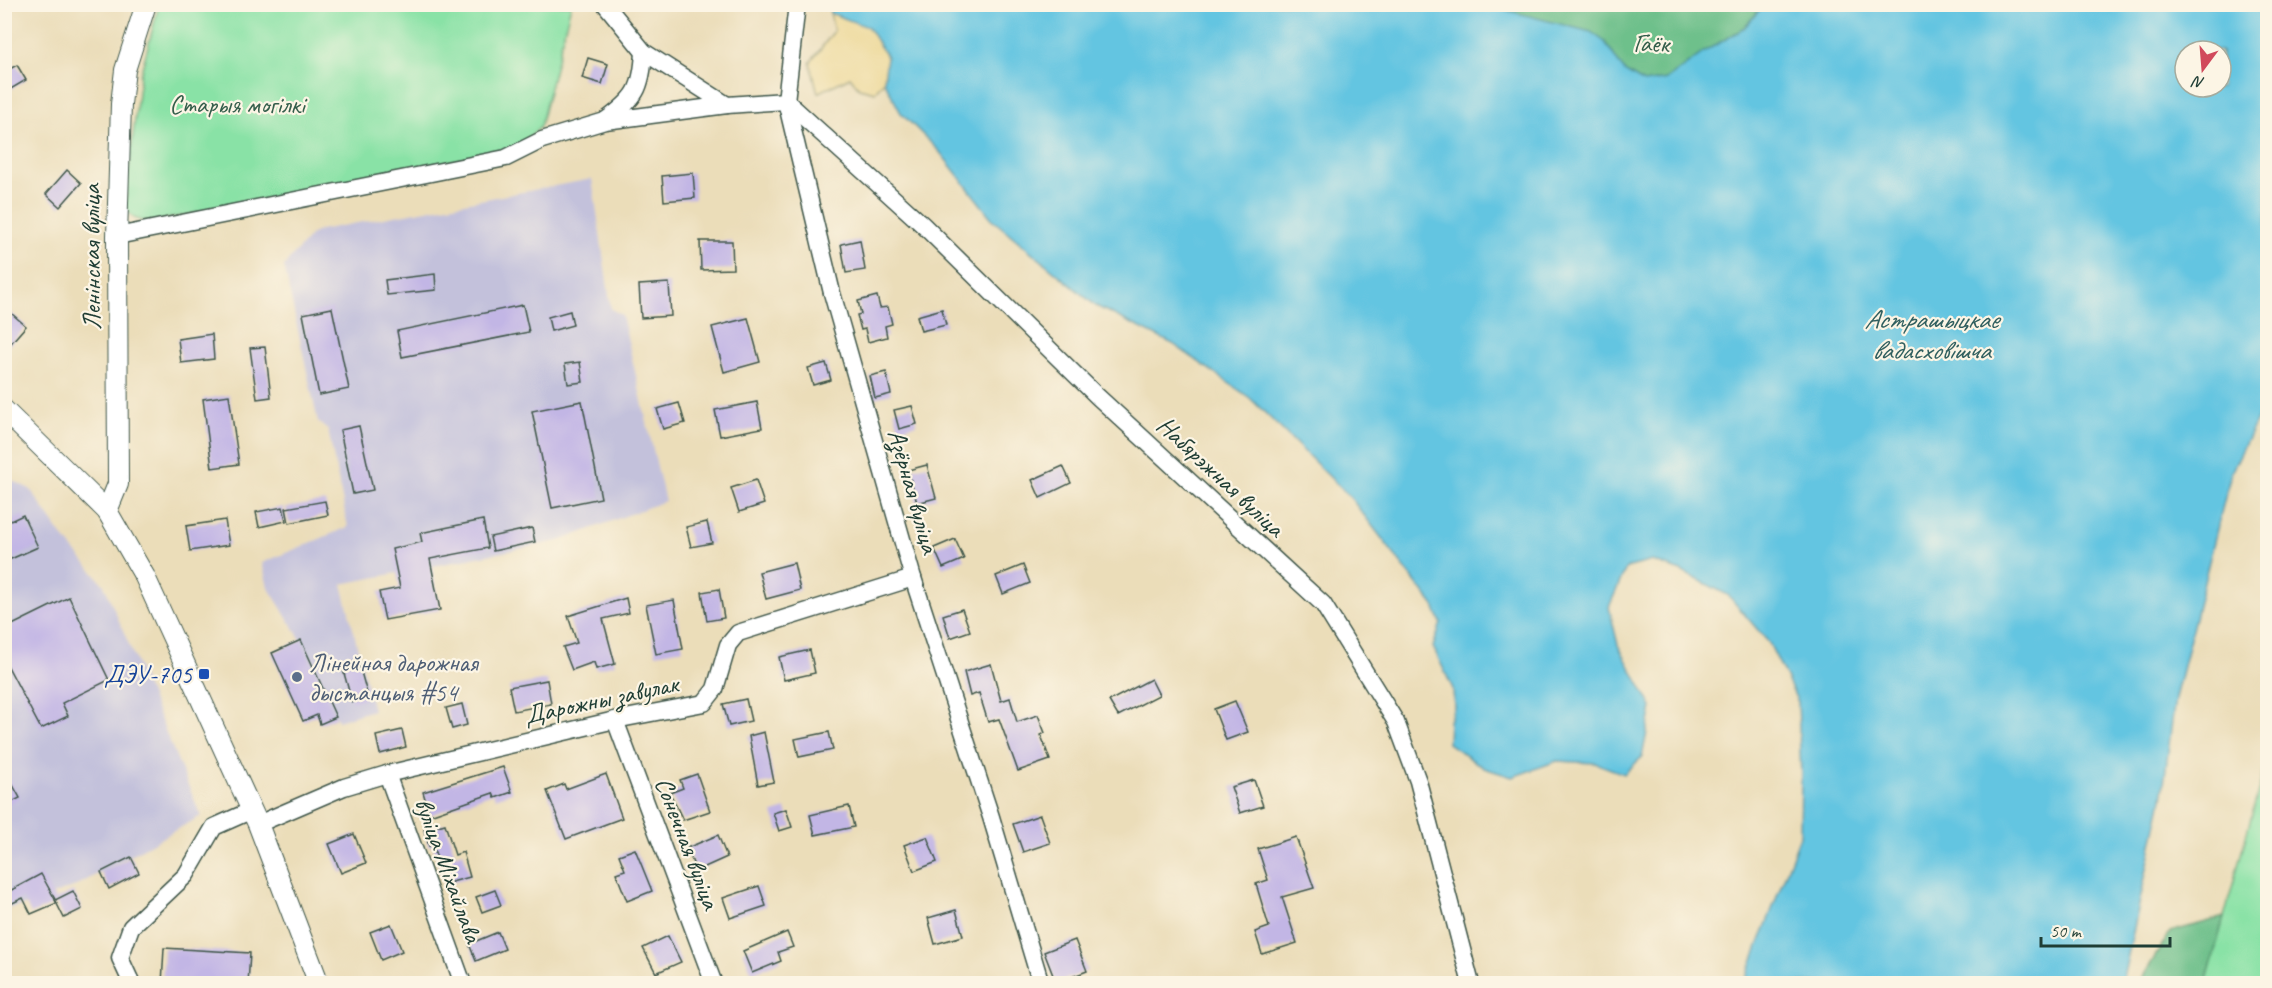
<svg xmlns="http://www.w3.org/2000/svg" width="2272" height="988" font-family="Caveat,sans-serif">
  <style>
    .industrial { fill: #c3c1db }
    .green { fill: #89e2a6; stroke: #54906d; stroke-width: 1.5 }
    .forest { fill: #6ec08b; stroke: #467e60; stroke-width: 1.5 }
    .sand { fill: #eeda9e; stroke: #868c69; stroke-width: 1.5 }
    .water { fill: #63c5e1; stroke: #41818a; stroke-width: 1.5; fill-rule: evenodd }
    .building { fill: #c2b6e5 }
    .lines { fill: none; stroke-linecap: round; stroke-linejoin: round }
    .minor-casing { stroke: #3e5548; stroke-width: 19 }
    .tertiary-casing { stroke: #3e5548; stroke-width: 22 }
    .minor { stroke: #fff; stroke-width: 16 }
    .tertiary { stroke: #fff; stroke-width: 20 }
    .transit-dot { fill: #1a4fb4; stroke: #fcf5e5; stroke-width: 2 }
    .service-dot { fill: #5c6f8a; stroke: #fcf5e5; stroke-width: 2 }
    .labels { text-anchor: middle; stroke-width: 4.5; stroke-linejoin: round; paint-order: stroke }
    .park-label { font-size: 26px; fill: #345e4b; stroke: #fcf5e5 }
    .street-label { font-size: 26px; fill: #1f3d34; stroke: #fcf5e5 }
    .service-label { font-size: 26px; fill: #4e5e75; stroke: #fcf5e5; text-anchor: start }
    .transit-label { font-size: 26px; fill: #164399; stroke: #fcf5e5; text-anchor: end }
    .water-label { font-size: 27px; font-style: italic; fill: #305f5f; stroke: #fcf5e5 }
  </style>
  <rect width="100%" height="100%" fill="#fcf5e5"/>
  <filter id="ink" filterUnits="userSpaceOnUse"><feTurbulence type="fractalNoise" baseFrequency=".0167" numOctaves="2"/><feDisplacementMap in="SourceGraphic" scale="12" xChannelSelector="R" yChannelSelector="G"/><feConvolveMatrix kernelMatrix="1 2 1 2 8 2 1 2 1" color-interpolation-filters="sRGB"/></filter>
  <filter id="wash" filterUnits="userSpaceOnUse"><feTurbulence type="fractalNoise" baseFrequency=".008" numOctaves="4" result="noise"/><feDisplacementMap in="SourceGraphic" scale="24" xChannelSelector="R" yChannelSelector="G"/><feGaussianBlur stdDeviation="1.35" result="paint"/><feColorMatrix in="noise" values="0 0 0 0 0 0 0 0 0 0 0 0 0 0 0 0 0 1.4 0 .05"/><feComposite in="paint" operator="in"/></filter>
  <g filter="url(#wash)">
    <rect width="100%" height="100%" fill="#ebddb9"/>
    <!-- industrial -->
    <g class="industrial">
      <path d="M592,179L611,309L622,315L665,501L559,541L342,584L373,710L338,721L301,640L268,587L262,563L348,527L328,430L318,422L284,266L312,234L320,230Z"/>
      <path d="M5,477L30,489L63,537L104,585L201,816L76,886L25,905L5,909Z"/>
    </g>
    <!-- green -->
    <g class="green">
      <path d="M159,5H571L540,127L519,147L152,222C138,221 129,219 125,204L140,76Z"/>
      <path d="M2267,759V983H2206Z"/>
    </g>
    <!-- forest -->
    <g class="forest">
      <path d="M1483,5H1764L1743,29L1707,50L1667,79L1644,83L1624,71L1605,42Z"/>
      <path d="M2224,917L2206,983H2139L2170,932Z"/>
    </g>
    <!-- sand -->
    <path class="sand" d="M830,13L868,26L887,57L884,81L875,92L859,88L850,77L818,93L810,63L834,31Z"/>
    <!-- water -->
    <path class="water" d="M829,5L1483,4L1591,32L1605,42L1624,71L1644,83L1667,79L1707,50L1743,29L1764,5H2267V399L2231,473L2175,698L2162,799L2122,983H1744L1800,836L1801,776L1798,702L1769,643L1728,595L1681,571L1652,561L1626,568L1609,607L1618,645L1652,707L1642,757L1624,774L1595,763L1557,761L1512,777L1484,768L1448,743L1449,721L1454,708L1453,689L1433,647L1441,623L1434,606L1350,497L1250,398L1173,344L1096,306L993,220L939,151L901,113L884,81L887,57L868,27L830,13ZM2185,51H2221V87H2185Z"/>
    <g id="blocks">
      <!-- building -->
      <g class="building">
        <path d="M588,58L608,64L602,84L582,78Z"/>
        <path d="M17,65L26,80L4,93V72Z"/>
        <path d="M67,170L81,183L60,207L46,194Z"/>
        <path d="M693,173L695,198L664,201L662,176Z"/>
        <path d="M860,240L865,270L846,273L841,244Z"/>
        <path d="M700,241H732L733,269L701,270Z"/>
        <path d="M435,274L436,290L387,295L385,280Z"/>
        <path d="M669,283L671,316L641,318L639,285Z"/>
        <path d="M877,296L880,308L888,307L892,324L885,326L887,337L868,342L865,329L861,330L857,315L861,314L858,301Z"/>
        <path d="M523,305L529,332L402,357L397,331Z"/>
        <path d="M4,307L26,326L4,351Z"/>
        <path d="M332,308L349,389L319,395L303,314Z"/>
        <path d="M942,309L946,325L921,331L917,316Z"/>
        <path d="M570,311L573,325L551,331L548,317Z"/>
        <path d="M748,318L760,362L724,372L712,327Z"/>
        <path d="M212,334L214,359L181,363L178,339Z"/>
        <path d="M265,347L271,397L257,399L250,348Z"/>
        <path d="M580,362L583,382L568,384L565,364Z"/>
        <path d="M826,363L831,380L813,385L808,368Z"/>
        <path d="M886,372L891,394L875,398L870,376Z"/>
        <path d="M229,395L239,464L212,468L203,399Z"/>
        <path d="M582,401L601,498L552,508L532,411Z"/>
        <path d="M757,402L762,428L720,436L715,410Z"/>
        <path d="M679,403L685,423L663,429L657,409Z"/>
        <path d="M912,406L917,424L899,429L894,410Z"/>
        <path d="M359,426L373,490L353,494L340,430Z"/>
        <path d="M927,465L936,498L917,503L908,470Z"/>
        <path d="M1063,466L1071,483L1040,498L1032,480Z"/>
        <path d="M756,480L764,504L739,512L731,488Z"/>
        <path d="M325,501L328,515L289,523L286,508Z"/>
        <path d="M283,507L286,521L259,527L256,512Z"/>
        <path d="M23,515L38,547L4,562V524Z"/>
        <path d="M225,520L229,545L190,551L186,526Z"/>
        <path d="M483,520L488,548L430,559L440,610L385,620L379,592L400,588L392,549L422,542L420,533Z"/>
        <path d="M707,522L712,543L691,547L686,527Z"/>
        <path d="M532,528L535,542L493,551L490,537Z"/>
        <path d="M955,539L964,559L943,568L934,548Z"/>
        <path d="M794,563L800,590L766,599L759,572Z"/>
        <path d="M1023,565L1030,583L1003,594L996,576Z"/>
        <path d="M719,589L724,618L707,621L702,592Z"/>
        <path d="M69,597L109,680L62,703L68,716L41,729L4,659V629Z"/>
        <path d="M626,598L629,613L603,619L615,664L596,669L594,662L572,670L563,647L577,643L568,616Z"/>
        <path d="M674,600L683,649L656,654L646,605Z"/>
        <path d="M962,609L970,631L950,638L943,615Z"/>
        <path d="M301,640L336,717L320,724L317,715L303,721L272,653Z"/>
        <path d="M810,650L815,673L784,680L779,657Z"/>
        <path d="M358,661L368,697L352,702L342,666Z"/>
        <path d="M991,664L1001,701L1010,698L1017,722L1038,715L1045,733L1041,735L1050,760L1018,771L999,719L988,722L979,693L970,696L964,672Z"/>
        <path d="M1151,679L1159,695L1118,716L1109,701Z"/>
        <path d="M547,680L551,704L514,711L509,687Z"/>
        <path d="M746,699L751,721L729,726L723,704Z"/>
        <path d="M1235,701L1248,732L1226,740L1214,709Z"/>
        <path d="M462,704L467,725L452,729L446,708Z"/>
        <path d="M402,730L406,747L380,754L376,736Z"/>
        <path d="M764,732L774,782L758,785L749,736Z"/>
        <path d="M829,732L833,750L799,757L795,739Z"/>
        <path d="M503,767L512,792L495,798L493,793L430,815L423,792Z"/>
        <path d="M4,769L20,798L4,806Z"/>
        <path d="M606,774L622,818L566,839L547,791L564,784L566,789Z"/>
        <path d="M697,774L710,811L683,820L670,793L683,788L680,780Z"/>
        <path d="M1254,780L1263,806L1240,813L1231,787Z"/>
        <path d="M849,806L854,827L815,835L810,815Z"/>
        <path d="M786,809L792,827L779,831L773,813Z"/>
        <path d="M1040,815L1050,843L1023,852L1013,824Z"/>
        <path d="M445,824L455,855L463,852L470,877L444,884L433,845L429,846L424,830Z"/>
        <path d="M354,834L366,863L341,873L329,844Z"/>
        <path d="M718,835L727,857L696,871L687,848Z"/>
        <path d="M927,837L937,862L914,871L904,845Z"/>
        <path d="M1296,837L1314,888L1282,897L1297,943L1262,954L1255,932L1269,927L1256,884L1268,880L1258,849Z"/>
        <path d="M635,849L652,891L627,901L616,873L625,870L619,855Z"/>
        <path d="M131,857L139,873L109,889L101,872Z"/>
        <path d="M41,874L57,903L31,914L23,898L4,907V894Z"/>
        <path d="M759,886L766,906L730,918L723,898Z"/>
        <path d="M495,890L501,905L482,912L476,897Z"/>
        <path d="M73,891L82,909L64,918L55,900Z"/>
        <path d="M956,910L963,936L935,944L928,918Z"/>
        <path d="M391,924L402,951L381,960L370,932Z"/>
        <path d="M498,932L505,949L476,961L469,944Z"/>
        <path d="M787,932L793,947L778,952L781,961L752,973L743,951Z"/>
        <path d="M668,936L681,962L656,973L643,948Z"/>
        <path d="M1075,940L1087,971L1056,983L1044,952Z"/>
        <path d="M164,948L250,953L248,984H162Z"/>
      </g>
    </g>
  </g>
  <g filter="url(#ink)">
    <use href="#blocks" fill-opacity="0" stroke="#3e5548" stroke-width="1.5"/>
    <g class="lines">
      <defs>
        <g id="minor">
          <path d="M605,4L644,52L727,105"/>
          <path d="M797,4L786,101L832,293L913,578L991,817L1041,984"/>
          <path d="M606,120C636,98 642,89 644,52"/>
          <path d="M117,236L506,158L542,140L605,121L727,105L786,101L923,225L1097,396L1323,604L1396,722L1418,781L1471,984"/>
          <path d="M615,720L714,984"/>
          <path d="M387,774L463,984"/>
          <path d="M258,824L344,787L387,774L615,720L704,703L715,689L728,645L738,633L913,578"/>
          <path d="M132,984L120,958L131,927L186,875L214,827L250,811"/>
        </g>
        <g id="tertiary">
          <path d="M4,410L107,511L145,577L258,824L319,984"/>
          <path d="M107,511L118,484L117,236L121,104L125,70L146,4"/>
        </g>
      </defs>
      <!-- minor casing -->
      <use href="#minor" class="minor-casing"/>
      <!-- tertiary casing -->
      <use href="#tertiary" class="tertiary-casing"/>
      <!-- minor -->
      <use href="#minor" class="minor"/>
      <!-- tertiary -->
      <use href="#tertiary" class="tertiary"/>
    </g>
  </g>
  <!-- markers -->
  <rect class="transit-dot" x="198" y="668" width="12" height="12" rx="3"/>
  <circle class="service-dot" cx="297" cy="677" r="6"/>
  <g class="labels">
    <!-- park labels -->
    <g class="park-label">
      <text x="1651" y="52">Гаёк</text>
      <text x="237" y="113">Старыя могілкі</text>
    </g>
    <!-- street labels -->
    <g class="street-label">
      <text transform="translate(91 257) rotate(-90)" y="9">Ленінская вуліца</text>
      <text transform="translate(1221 476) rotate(43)" y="9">Набярэжная вуліца</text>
      <text transform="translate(914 491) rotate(74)" y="9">Азёрная вуліца</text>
      <text transform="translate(601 699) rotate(-12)" y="9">Дарожны завулак</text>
      <text transform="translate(688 843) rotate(69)" y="9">Сонечная вуліца</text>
      <text transform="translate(449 870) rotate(70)" y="9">вуліца Міхайлава</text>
    </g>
    <!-- service labels -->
    <g class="service-label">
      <text x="309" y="671">Лінейная дарожная<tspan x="309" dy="30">дыстанцыя #54</tspan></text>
    </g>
    <!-- transit labels -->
    <g class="transit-label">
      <text x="192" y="683">ДЭУ-705</text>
    </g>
    <!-- water labels -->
    <g class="water-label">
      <text x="1931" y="328">Астрашыцкае<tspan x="1931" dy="31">вадасховішча</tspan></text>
    </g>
  </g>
  <!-- margin -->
  <rect width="2272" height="988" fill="none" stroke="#fcf5e5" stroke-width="24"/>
  <!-- north arrow -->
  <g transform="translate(2203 69) rotate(196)"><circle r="28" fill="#fcf5e5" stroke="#a4ab9e" stroke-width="1.5"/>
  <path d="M0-4.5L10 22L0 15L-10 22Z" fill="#d1495b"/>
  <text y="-9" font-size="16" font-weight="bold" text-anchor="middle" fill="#1f3d34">N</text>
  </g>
  <!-- scale -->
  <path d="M2041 937v9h129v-9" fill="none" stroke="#1f3d34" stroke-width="3"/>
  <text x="2050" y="937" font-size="18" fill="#1f3d34" stroke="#fcf5e5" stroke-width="4.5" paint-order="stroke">50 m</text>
</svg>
